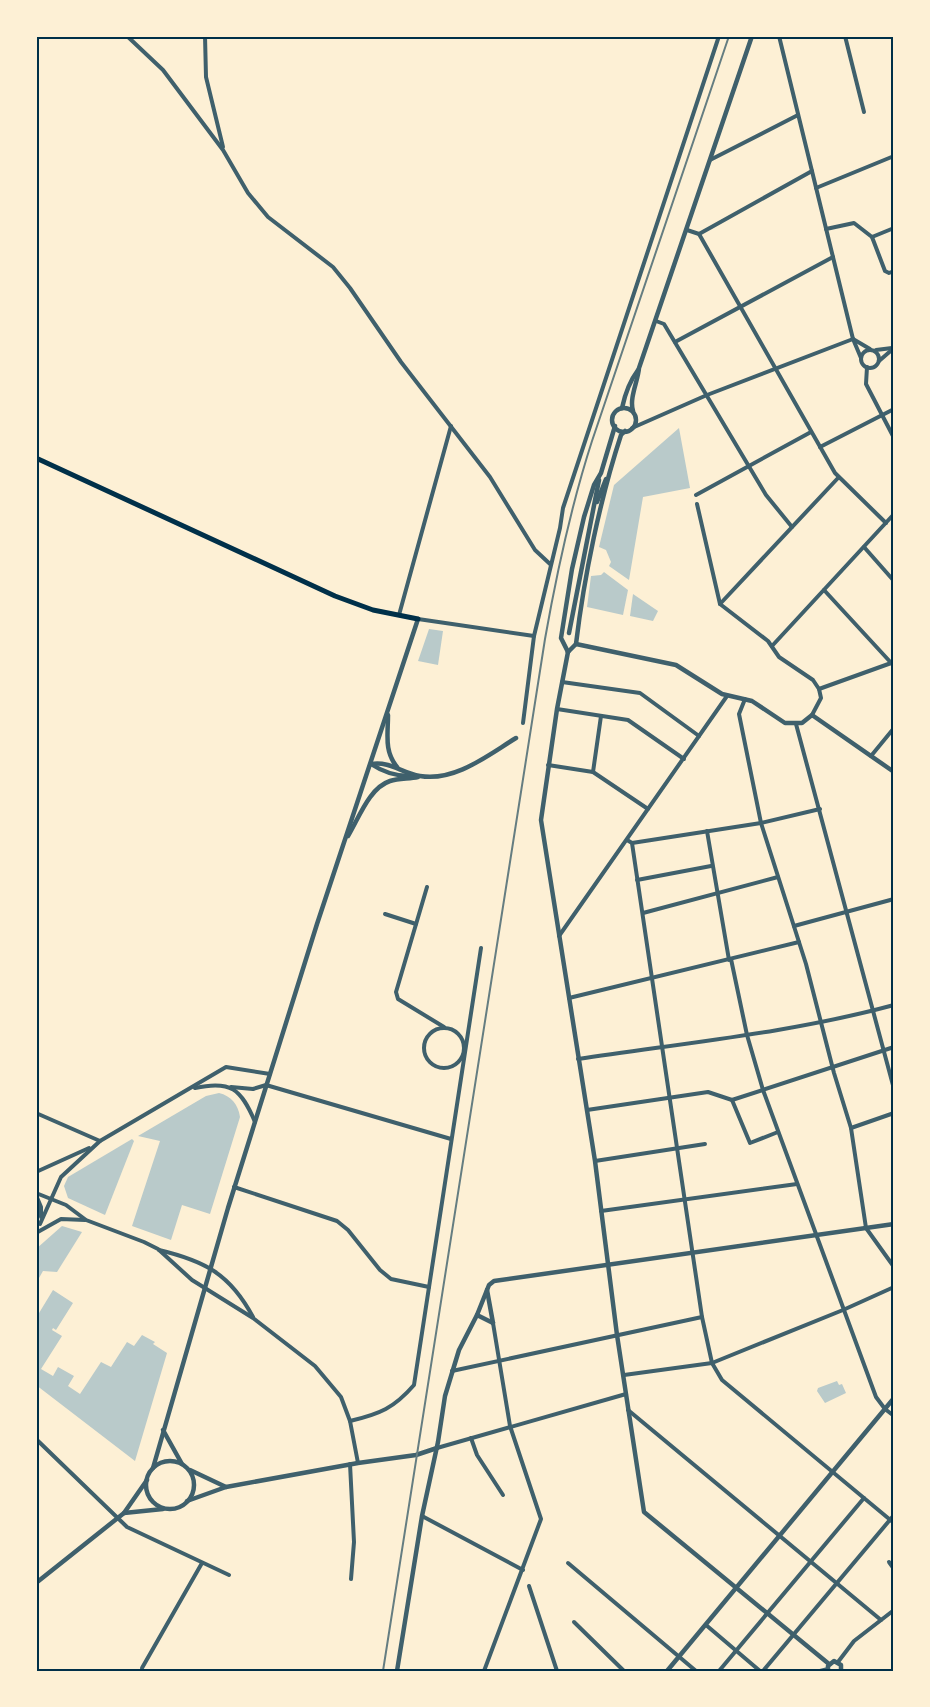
<svg xmlns="http://www.w3.org/2000/svg" width="930" height="1707" font-family="'Archivo Narrow',sans-serif">
  <style>
    .green { fill: #b9caca }
    .lines { fill: none; stroke-linecap: round; stroke-linejoin: round }
    .minor { stroke: #3f606c; stroke-width: 4 }
    .tertiary { stroke: #3f606c; stroke-width: 4.5 }
    .secondary { stroke: #003049; stroke-width: 5 }
    .rail { stroke: #657d81; stroke-width: 2 }
    .neatline { fill: none; stroke: #003049; stroke-width: 2 }
  </style>
  <rect width="100%" height="100%" fill="#fdf0d5"/>
  <!-- green -->
  <g class="green">
    <path d="M679,428L690,488L643,497L629,580L609,566L611,562L606,550L599,547L614,485Z"/>
    <path d="M604,572L628,590L623,615L587,607L591,576L601,575Z"/>
    <path d="M633,594L658,611L653,621L630,616Z"/>
    <path d="M429,629L443,631L438,665L418,661Z"/>
    <path d="M219,1093C231,1096 238,1104 240,1117L210,1214L182,1205L171,1240L132,1226L160,1141L138,1136L206,1096Z"/>
    <path d="M132,1139L134,1141L105,1215L68,1198L64,1186L68,1177Z"/>
    <path d="M62,1226L82,1232L57,1272L43,1271L39,1278L36,1277V1249Z"/>
    <path d="M53,1290L73,1303L56,1330L53,1328L52,1330L62,1336L41,1369L53,1376L58,1367L74,1376L68,1386L80,1394L101,1362L111,1367L127,1342L134,1346L142,1335L155,1342L153,1344L167,1353L135,1461L36,1385V1318Z"/>
    <path d="M837,1381L839,1385L842,1384L846,1393L825,1403L817,1391L818,1388Z"/>
  </g>
  <g class="lines">
    <!-- minor -->
    <g class="minor">
      <path d="M127,36L163,70L223,150L248,193L268,217L333,267L350,288L401,362L490,477L535,550L550,564"/>
      <path d="M205,36L206,77L223,147"/>
      <path d="M779,36L853,339L861,358"/>
      <path d="M845,36L864,112"/>
      <path d="M710,160L798,115"/>
      <path d="M816,188L894,156"/>
      <path d="M826,229L854,223L872,237L894,228"/>
      <path d="M687,230L699,234L835,473L886,523"/>
      <path d="M699,234L812,171"/>
      <path d="M872,237L885,271L889,273L894,271"/>
      <path d="M656,321L664,324L766,495L792,527"/>
      <path d="M853,339L870,349"/>
      <path d="M675,342L833,257"/>
      <path d="M876,350L892,348"/>
      <circle cx="870" cy="359" r="9"/>
      <path d="M879,361L894,348"/>
      <path d="M867,367L866,384L894,438"/>
      <path d="M632,428L707,395L853,339"/>
      <path d="M820,447L894,409"/>
      <path d="M696,495L811,432"/>
      <path d="M697,504L720,604L768,641L779,657L813,680L819,689L821,698L812,715"/>
      <path d="M864,547L894,581"/>
      <path d="M824,590L894,666"/>
      <path d="M720,604L838,478"/>
      <path d="M399,615L451,426"/>
      <path d="M418,619L534,636"/>
      <path d="M772,646L894,514"/>
      <path d="M562,682L640,693L699,736"/>
      <path d="M819,689L894,662"/>
      <path d="M745,699L739,714L761,823L806,964L834,1073L851,1128L866,1228L894,1267"/>
      <path d="M557,709L628,720L684,759"/>
      <path d="M523,723L534,636L560,528L563,508L719,36"/>
      <path d="M796,724L894,1089"/>
      <path d="M871,756L894,728"/>
      <path d="M548,765L593,772L648,809"/>
      <path d="M593,772L601,716"/>
      <path d="M707,831L729,960"/>
      <path d="M627,840L632,843L702,1317L712,1363L722,1380L894,1523"/>
      <path d="M632,843L761,823L820,809"/>
      <path d="M637,880L711,866"/>
      <path d="M427,887L396,992L398,999L444,1027"/>
      <path d="M643,913L778,877"/>
      <path d="M385,914L416,924"/>
      <path d="M794,926L894,899"/>
      <path d="M559,936L727,696"/>
      <path d="M731,959L747,1035L763,1090L876,1397L885,1409L894,1416"/>
      <path d="M569,998L799,942"/>
      <circle cx="444" cy="1048" r="20"/>
      <path d="M578,1059C684,1043 791,1033 894,1005"/>
      <path d="M231,1087L253,1089L266,1085L451,1139"/>
      <path d="M195,1088C231,1080 241,1089 255,1122"/>
      <path d="M732,1100L750,1143L778,1132"/>
      <path d="M587,1110L708,1092L732,1100L894,1047"/>
      <path d="M36,1113L100,1141"/>
      <path d="M851,1128L894,1113"/>
      <path d="M595,1161L705,1144"/>
      <path d="M36,1172L89,1148"/>
      <path d="M234,1187L337,1221L348,1230L380,1270L391,1279L429,1287"/>
      <path d="M36,1193L66,1205L86,1220L144,1242L158,1249L192,1280L253,1318L315,1366L341,1397L350,1421L358,1463"/>
      <path d="M36,1195L41,1207V1217"/>
      <path d="M601,1211L797,1184"/>
      <path d="M40,1224L61,1177L100,1141L226,1067L270,1074"/>
      <path d="M36,1233L61,1219L85,1220"/>
      <path d="M159,1250C205,1261 230,1274 253,1317"/>
      <path d="M452,1371L702,1317"/>
      <path d="M624,1375L712,1363L843,1310L894,1287"/>
      <path d="M628,1410L881,1620"/>
      <path d="M350,1421C380,1414 394,1408 414,1385L481,948"/>
      <path d="M471,1438L477,1455L503,1495"/>
      <path d="M36,1439L127,1527L229,1575"/>
      <path d="M437,1448L626,1394"/>
      <path d="M350,1464L354,1542L351,1579"/>
      <path d="M422,1516L523,1570"/>
      <path d="M889,1562L894,1569"/>
      <path d="M568,1563L696,1671"/>
      <path d="M529,1586L557,1671"/>
      <path d="M574,1622L624,1671"/>
      <path d="M706,1625L760,1671"/>
      <path d="M838,1662L854,1641L894,1610"/>
      <path d="M142,1668L202,1563"/>
      <path d="M484,1671L541,1519L510,1426L493,1323"/>
      <path d="M719,1671L864,1498"/>
      <path d="M763,1671L894,1515"/>
      <path d="M820,1671L828,1669"/>
    </g>
    <!-- tertiary -->
    <g class="tertiary">
      <path d="M622,408C625,394 629,382 638,370"/>
      <circle cx="624" cy="420" r="12"/>
      <path d="M633,411C629,398 638,381 639,368L752,36"/>
      <path d="M597,502L606,479"/>
      <path d="M569,633L599,480"/>
      <path d="M576,644L676,665L722,694L752,701L785,723H802L812,715L894,772"/>
      <path d="M568,652L557,709L541,820L595,1161L617,1335L644,1512L829,1664"/>
      <path d="M568,652L561,638L572,569L584,517L594,485L601,473L615,426"/>
      <path d="M568,652L576,644C584,577 600,499 621,435L625,431"/>
      <path d="M388,715C388,735 384,751 397,767"/>
      <path d="M371,764C391,761 401,773 420,776C455,782 488,755 516,738"/>
      <path d="M371,764C383,772 394,776 409,776"/>
      <path d="M348,836C359,818 369,788 390,781C399,778 409,779 418,777"/>
      <path d="M487,1290L493,1323"/>
      <path d="M477,1315L493,1323"/>
      <path d="M163,1430L182,1464"/>
      <circle cx="170" cy="1485" r="24"/>
      <path d="M153,1468L228,1208L317,924L418,619"/>
      <path d="M190,1470L226,1487"/>
      <path d="M187,1501L226,1487L358,1463L416,1455L437,1448"/>
      <path d="M124,1513L163,1509"/>
      <path d="M36,1583L124,1513L147,1480"/>
      <path d="M397,1671L422,1516L438,1442L445,1396L459,1350L477,1315L489,1285L494,1281L894,1224"/>
      <path d="M667,1671L894,1398"/>
      <path d="M828,1671V1666L834,1661L841,1665V1671"/>
    </g>
    <!-- secondary -->
    <path class="secondary" d="M36,458L335,596L373,610L418,619"/>
    <!-- rail -->
    <path class="rail" d="M383,1671L545,639C557,571 571,506 592,441L729,36"/>
  </g>
  <!-- border -->
  <rect width="930" height="1707" fill="none" stroke="#fdf0d5" stroke-width="75"/>
  <rect x="38" y="38" width="854" height="1632" class="neatline"/>
</svg>
